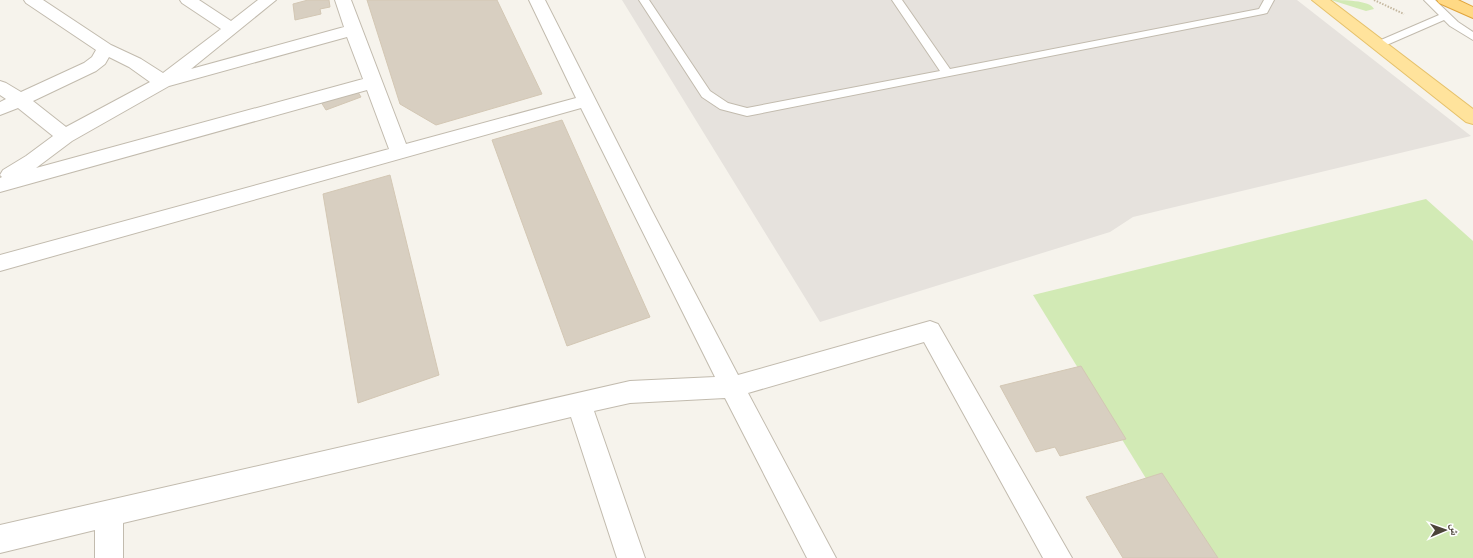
<svg xmlns="http://www.w3.org/2000/svg" width="1473" height="558" font-family="Mulish,'Noto Naskh Arabic',sans-serif">
  <style>
    .industrial { fill: #e6e2dd }
    .green { fill: #d2eab5 }
    .building { fill: #d8cfc1; stroke: #d3c7b4 }
    .lines { fill: none; stroke-linecap: round; stroke-linejoin: round }
    .service-casing { stroke: #c2bbae; stroke-width: 2 }
    .minor-casing { stroke: #c2bbae; stroke-width: 2 }
    .primary-casing { stroke: #e6c16a; stroke-width: 2 }
    .trunk-casing { stroke: #e0a43c; stroke-width: 2 }
    .path { stroke: #c4b79f; stroke-width: 2; stroke-dasharray: 1.5 1.5; stroke-linecap: butt }
    .service { fill: #fff; fill-rule: evenodd }
    .minor { fill: #fff; fill-rule: evenodd }
    .primary { fill: #ffe39c; fill-rule: evenodd }
    .trunk { fill: #ffd985; fill-rule: evenodd }
  </style>
  <rect width="100%" height="100%" fill="#f6f3ec"/>
  <!-- industrial -->
  <path class="industrial" d="M622,0H1297L1471,136L1133,217L1110,232L820,322Z"/>
  <!-- green -->
  <g class="green">
    <path d="M1331,0C1342,0 1370,0 1374,9L1366,11Z"/>
    <path d="M1426,199L1473,241V558H1195L1033,295Z"/>
  </g>
  <!-- building -->
  <g class="building">
    <path d="M308,0H329L330,7L320,9L321,14L295,20L293,4Z"/>
    <path d="M367,0H497L542,94L436,125L400,104Z"/>
    <path d="M356,89L361,97L326,110L321,102Z"/>
    <path d="M562,120L650,317L567,346L492,140Z"/>
    <path d="M390,175L439,375L358,403L323,194Z"/>
    <path d="M1081,366L1126,439L1060,456L1055,447L1036,452L1000,386Z"/>
    <path d="M1162,473L1218,558H1123L1086,497Z"/>
  </g>
  <g class="lines">
    <defs>
      <g id="service">
        <path d="M639,0H649L710,91L728,103L747,108L940,71L892,0H902L950,69L1259,9L1264,0H1274L1267,13L1263,14L747,116L720,109L702,97Z"/>
        <path d="M1424,0H1435L1458,22L1473,32V40L1450,26L1444,20L1382,47H1374L1373,45L1374,43L1439,15Z"/>
      </g>
      <path id="minor" d="M24,0H43L111,45L141,59L163,73L221,29L182,3L180,0H199L231,21L258,0H276L191,69L344,27L335,0H351L406,144L576,98L529,0H545L652,211L738,375L930,321L938,324L1072,558H1043L924,342L748,393L836,558H807L725,398L630,403L594,411L645,558H617L571,417L123,523V558H95V530L0,553V525L630,381L715,377L581,108L0,271V255L389,149L367,90L0,192V178L2,177L0,175L3,170L26,156L53,136L18,108L0,115V102L6,99L0,95V81L6,83L21,92L84,63L92,57L96,50L26,3ZM347,37L363,79L36,168L72,141L169,86ZM109,57L129,67L150,82L66,127L33,101L96,71L105,64Z"/>
      <path id="primary" d="M1312,0H1330L1473,109V124L1466,122Z"/>
      <path id="trunk" d="M1437,0H1458L1473,7V18L1439,3Z"/>
    </defs>
    <!-- service casing -->
    <use href="#service" class="service-casing"/>
    <!-- minor casing -->
    <use href="#minor" class="minor-casing"/>
    <!-- primary casing -->
    <use href="#primary" class="primary-casing"/>
    <!-- trunk casing -->
    <use href="#trunk" class="trunk-casing"/>
    <!-- path -->
    <path class="path" d="M1374,0L1404,14"/>
    <!-- service -->
    <use href="#service" class="service"/>
    <!-- minor -->
    <use href="#minor" class="minor"/>
    <!-- primary -->
    <use href="#primary" class="primary"/>
    <!-- trunk -->
    <use href="#trunk" class="trunk"/>
  </g>
  <!-- north arrow -->
  <g transform="translate(1445 530) rotate(88)" stroke="#ffffff" stroke-width="3" paint-order="stroke">
  <path d="M0-3L7 15L0 10L-7 15Z" fill="#4b4439"/>
  <text y="-6" font-size="11" font-weight="bold" text-anchor="middle" fill="#4b4439">ش</text>
  </g>
</svg>
